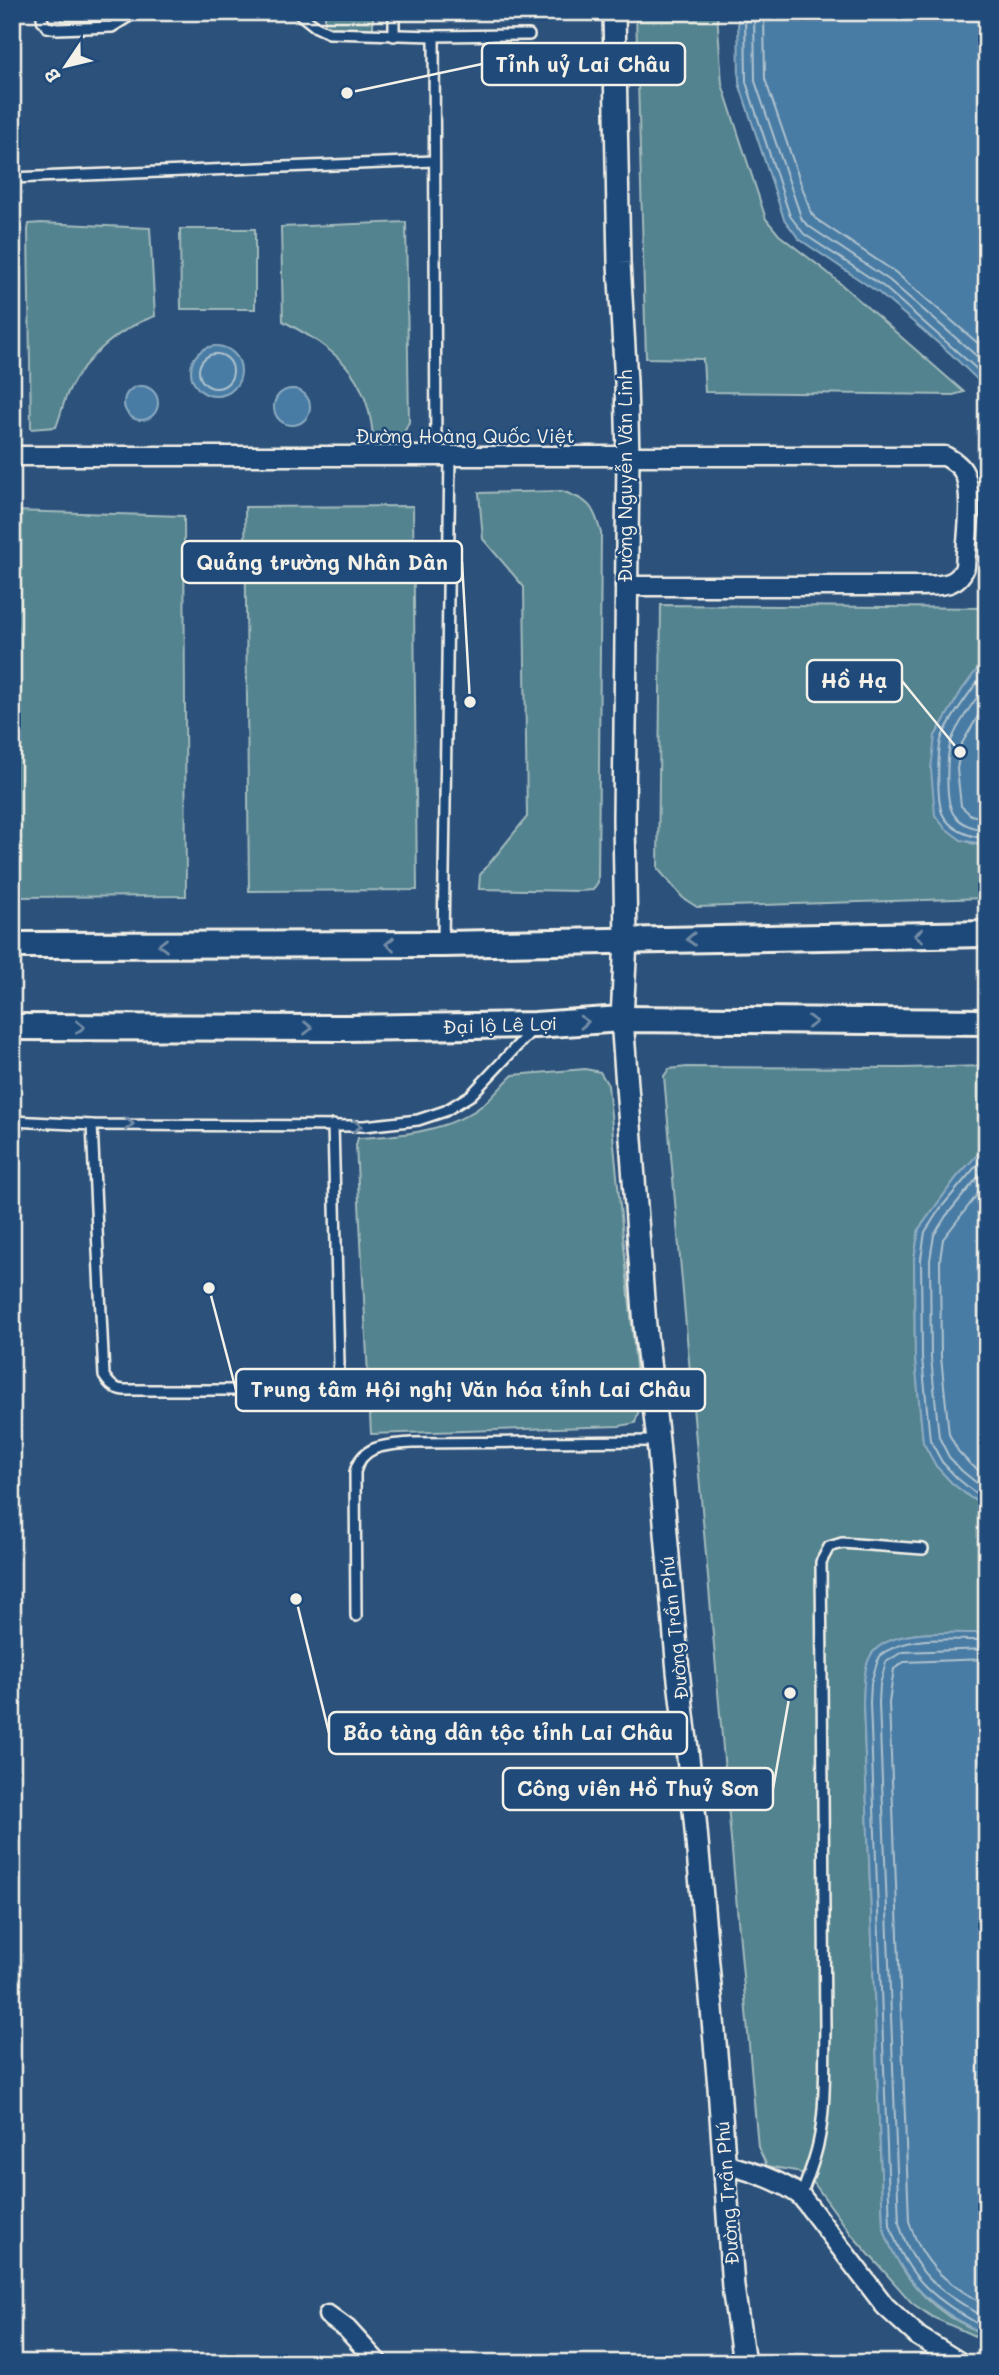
<svg xmlns="http://www.w3.org/2000/svg" width="999" height="2375" font-family="Mali,sans-serif">
  <style>
    .green { fill: #52838f; stroke: #a3babc; stroke-width: 2 }
    .water { fill: #487ca5; stroke: #8dabc0; stroke-width: 2 }
    .lines { fill: none; stroke-linecap: round; stroke-linejoin: round }
    .shore { stroke: #afc2cd; stroke-width: 2 }
    .service-casing { stroke: #f4f1e8; stroke-width: 14 }
    .minor-casing { stroke: #f4f1e8; stroke-width: 23 }
    .tertiary-casing { stroke: #f4f1e8; stroke-width: 26 }
    .secondary-casing { stroke: #f4f1e8; stroke-width: 30 }
    .service { stroke: #1f4a7a; stroke-width: 9 }
    .minor { stroke: #1f4a7a; stroke-width: 18 }
    .tertiary { stroke: #1f4a7a; stroke-width: 21 }
    .secondary { stroke: #1f4a7a; stroke-width: 24 }
    .oneway { stroke: #748da6 }
    .labels { text-anchor: middle; stroke-width: 5; stroke-linejoin: round; paint-order: stroke }
    .street-label { font-size: 19px; fill: #f4f1e8; stroke: #1f4a7a }
    .leader { fill: none; stroke: #f4f1e8; stroke-width: 2.5 }
    .callout-dot { fill: #f4f1e8; stroke: #1f4a7a; stroke-width: 2.5 }
    .callout { fill: #1f4a7a; stroke: #f4f1e8; stroke-width: 2.5 }
    .callout-label { font-size: 21px; text-anchor: middle; font-weight: bold; fill: #f4f1e8 }
  </style>
  <rect width="100%" height="100%" fill="#2c527c"/>
  <filter id="ink" filterUnits="userSpaceOnUse"><feTurbulence type="fractalNoise" baseFrequency=".0143" numOctaves="2"/><feDisplacementMap in="SourceGraphic" scale="14" xChannelSelector="R" yChannelSelector="G"/><feConvolveMatrix kernelMatrix="1 2 1 2 8 2 1 2 1" color-interpolation-filters="sRGB"/></filter>
  <g filter="url(#ink)">
    <!-- green -->
    <g class="green">
      <rect x="62" y="12" width="46" height="13"/>
      <path d="M325,12H373V35L325,33Z"/>
      <path d="M636,12H717L722,84L766,219L779,235L827,272L964,392L953,395L705,392L703,359L646,358Z"/>
      <path d="M406,222L409,422L403,435L373,436C367,372 336,350 283,321L281,227Z"/>
      <path d="M41,223L150,228L155,316C120,328 86,356 69,390C63,402 61,415 56,427L31,429L28,230L29,224Z"/>
      <path d="M180,229H255V309H181Z"/>
      <path d="M562,491C590,502 592,503 601,533L598,882L593,890L580,891L479,889L480,875L527,817L524,587L483,539L479,493Z"/>
      <path d="M413,506L417,890L249,891L245,507Z"/>
      <path d="M12,511L184,516L186,896L17,897Z"/>
      <path d="M661,605L987,608V656L962,690L935,736V815C947,832 965,846 987,845V898L697,907L683,898L658,869Z"/>
      <path d="M987,1066V1145L957,1177L919,1229L914,1259L915,1359L923,1442L936,1466L952,1483L971,1498L987,1503V1633C956,1634 898,1627 875,1650C863,1662 864,1688 863,1703L883,2226C894,2262 916,2294 947,2315C958,2322 970,2327 982,2334L977,2337L932,2317L912,2303L852,2235L813,2182L796,2171L767,2166L758,2147L664,1076L669,1069L687,1067L902,1068Z"/>
      <path d="M585,1069L600,1072L608,1085L640,1407L635,1423L620,1426L371,1434L356,1145L358,1138C400,1136 452,1131 485,1103C495,1095 503,1084 513,1075Z"/>
    </g>
    <!-- water -->
    <g class="water">
      <path d="M738,12H987V389L951,354L879,293L799,239L784,219L739,83Z"/>
      <circle cx="216" cy="371" r="25"/>
      <circle cx="141" cy="403" r="17"/>
      <circle cx="292" cy="407" r="18"/>
      <path d="M987,656V845L961,840L945,828L935,815L931,769L935,736L962,690Z"/>
      <path d="M987,1144V1503L971,1498L952,1483L936,1466L923,1442L915,1359L914,1259L919,1229L957,1177Z"/>
      <path d="M987,1633V2336C935,2310 901,2284 883,2226L863,1703C864,1688 863,1661 875,1650C898,1627 956,1634 987,1633Z"/>
    </g>
    <g class="lines">
      <!-- shore -->
      <g class="shore">
        <path d="M745,12L746,82L790,216L804,234L884,287L987,378"/>
        <path d="M754,12L755,81L802,220L810,227L889,280L987,365"/>
        <path d="M764,12L765,79L811,213L816,219L895,272L987,351"/>
        <circle cx="216" cy="371" r="17"/>
        <path d="M987,669C973,688 951,716 942,737C937,751 937,799 942,813C949,829 970,838 987,838"/>
        <path d="M987,684C974,701 960,720 952,739C946,752 946,796 951,809C956,823 973,829 987,830"/>
        <path d="M987,701L961,745L957,769L961,806L971,815L987,819"/>
        <path d="M987,1153L939,1210L925,1232L921,1259L922,1358L930,1440L942,1462L957,1478L974,1492L987,1496"/>
        <path d="M987,1166L946,1216L934,1235L930,1260L931,1358L939,1437L949,1457L962,1471L978,1484L987,1487"/>
        <path d="M987,1182L943,1239L940,1260L941,1357L949,1434L958,1451L970,1464L987,1476"/>
        <path d="M987,1640C951,1641 908,1633 879,1656L871,1683L870,1703L890,2225C907,2281 938,2301 987,2329"/>
        <path d="M987,1649L902,1652L886,1662L880,1684L879,1703L899,2223C915,2278 941,2291 987,2319"/>
        <path d="M987,1659L904,1662L894,1669L889,1703L909,2221C923,2267 948,2284 987,2306"/>
      </g>
      <defs>
        <g id="service">
          <path d="M41,12L43,22L47,27L57,29L112,27L136,12"/>
          <path d="M297,12L316,27L329,33L434,36L529,35"/>
          <path d="M394,12V36"/>
          <path d="M434,36L436,457"/>
          <path d="M12,178L434,161"/>
          <path d="M443,942L450,457"/>
          <path d="M12,1121L92,1125L364,1126L418,1120L445,1111L471,1095L532,1030"/>
          <path d="M92,1125L104,1376C110,1385 114,1389 124,1390H317C333,1388 338,1379 339,1363L333,1125"/>
          <path d="M356,1616L355,1472C362,1444 387,1445 412,1443L656,1441"/>
          <path d="M801,2196C809,2174 818,2152 821,2128C826,2096 824,2062 825,2029L821,1562L829,1547L842,1543L923,1549"/>
        </g>
        <g id="minor">
          <path d="M12,456H945C952,460 959,464 963,471C975,492 966,543 965,567C957,588 938,585 919,586H625"/>
          <path d="M725,2164C753,2172 778,2179 801,2196L885,2306L919,2337L961,2363"/>
          <path d="M328,2315L347,2329L378,2363"/>
        </g>
        <path id="tertiary" d="M614,12L619,263L626,382L628,457L624,820L626,940L622,1019L645,1326L658,1441L678,1671L695,1819L719,2087L733,2287L744,2363"/>
        <g id="secondary">
          <path d="M12,945L443,944L987,934"/>
          <path d="M12,1027L346,1028L535,1025L622,1019L987,1022"/>
        </g>
      </defs>
      <!-- service casing -->
      <use href="#service" class="service-casing"/>
      <!-- minor casing -->
      <use href="#minor" class="minor-casing"/>
      <!-- tertiary casing -->
      <use href="#tertiary" class="tertiary-casing"/>
      <!-- secondary casing -->
      <use href="#secondary" class="secondary-casing"/>
      <!-- service -->
      <use href="#service" class="service"/>
      <!-- minor -->
      <use href="#minor" class="minor"/>
      <!-- tertiary -->
      <use href="#tertiary" class="tertiary"/>
      <!-- secondary -->
      <use href="#secondary" class="secondary"/>
    </g>
    <!-- one-way arrows -->
    <defs><path id="oneway-chevron" d="M-2-3.5L2.5 0L-2 3.5" fill="none" stroke-width="1.6" stroke-linecap="round" stroke-linejoin="round" transform="scale(1.75)"/></defs>
    <g class="oneway">
      <use href="#oneway-chevron" transform="translate(919 935) rotate(179)"/>
      <use href="#oneway-chevron" transform="translate(691 939) rotate(179)"/>
      <use href="#oneway-chevron" transform="translate(390 944) rotate(180)"/>
      <use href="#oneway-chevron" transform="translate(163 945) rotate(180)"/>
      <use href="#oneway-chevron" transform="translate(584 1022) rotate(-4)"/>
      <use href="#oneway-chevron" transform="translate(812 1022)"/>
      <use href="#oneway-chevron" transform="translate(80 1027)"/>
      <use href="#oneway-chevron" transform="translate(308 1028)"/>
      <use href="#oneway-chevron" transform="translate(129 1124) rotate(-1)"/>
      <use href="#oneway-chevron" transform="translate(357 1126) rotate(1)"/>
    </g>
  </g>
  <g class="labels">
    <!-- street labels -->
    <g class="street-label">
      <text x="465" y="443">Đường Hoàng Quốc Việt</text>
      <text transform="translate(625 476) rotate(-90)" y="7">Đường Nguyễn Văn Linh</text>
      <text transform="translate(500 1025) rotate(-2)" y="7">Đại lộ Lê Lợi</text>
      <text transform="translate(674 1628) rotate(-96)" y="7">Đường Trần Phú</text>
      <text transform="translate(727 2193) rotate(-94)" y="7">Đường Trần Phú</text>
    </g>
  </g>
  <!-- callouts -->
  <path class="leader" d="M347 93L482 64M470 702L462 562M960 752L902 681M209 1288L236 1390M296 1599L329 1733M790 1693L773 1789"/>
  <g class="callout-dot">
    <circle cx="347" cy="93" r="7"/>
    <circle cx="470" cy="702" r="7"/>
    <circle cx="960" cy="752" r="7"/>
    <circle cx="209" cy="1288" r="7"/>
    <circle cx="296" cy="1599" r="7"/>
    <circle cx="790" cy="1693" r="7"/>
  </g>
  <g class="callout">
    <rect x="482" y="43" width="203" height="42" rx="7"/>
    <rect x="182" y="541" width="280" height="42" rx="7"/>
    <rect x="807" y="660" width="95" height="42" rx="7"/>
    <rect x="236" y="1369" width="469" height="42" rx="7"/>
    <rect x="329" y="1712" width="358" height="42" rx="7"/>
    <rect x="503" y="1768" width="270" height="42" rx="7"/>
  </g>
  <g class="callout-label">
    <text x="583" y="72">Tỉnh uỷ Lai Châu</text>
    <text x="322" y="570">Quảng trường Nhân Dân</text>
    <text x="854" y="688">Hồ Hạ</text>
    <text x="471" y="1397">Trung tâm Hội nghị Văn hóa tỉnh Lai Châu</text>
    <text x="508" y="1740">Bảo tàng dân tộc tỉnh Lai Châu</text>
    <text x="638" y="1796">Công viên Hồ Thuỷ Sơn</text>
  </g>
  <!-- margin -->
  <rect width="999" height="2375" fill="none" stroke="#1f4a7a" stroke-width="42"/>
  <rect x="21" y="21" width="957" height="2333" fill="none" stroke="#f4f1e8" stroke-width="2.5" filter="url(#ink)"/>
  <!-- north arrow -->
  <g transform="translate(66 66) rotate(235)" stroke="#1f4a7a" stroke-width="5" paint-order="stroke">
  <path d="M0-5L12 26L0 18L-12 26Z" fill="#f4f1e8"/>
  <text y="-10" font-size="19" font-weight="bold" text-anchor="middle" fill="#f4f1e8">B</text>
  </g>
</svg>
